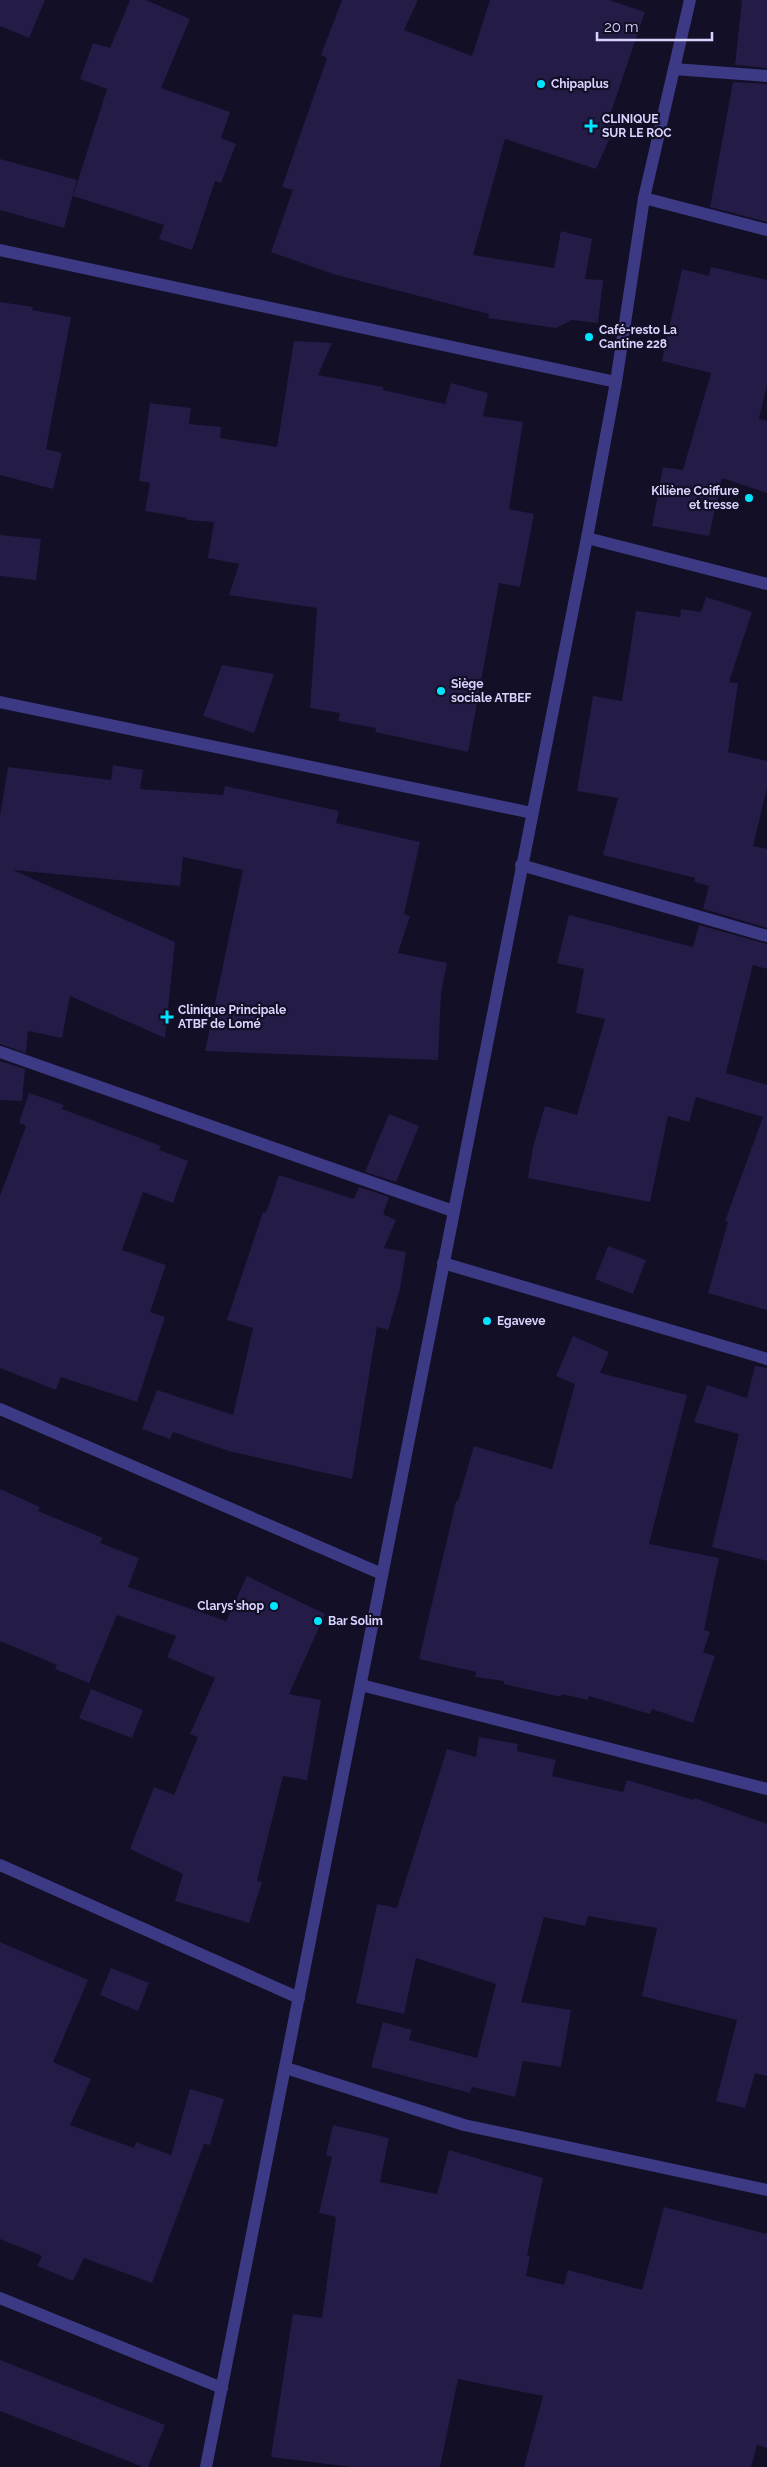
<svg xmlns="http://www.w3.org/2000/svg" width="767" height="2467" font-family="Raleway,sans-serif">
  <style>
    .building { fill: #241b47 }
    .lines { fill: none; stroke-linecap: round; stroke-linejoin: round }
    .street { stroke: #3d3a85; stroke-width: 12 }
    .poi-dot { fill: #00e5ff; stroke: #130f26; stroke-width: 2 }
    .labels { text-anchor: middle; stroke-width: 4.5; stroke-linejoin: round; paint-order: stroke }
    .poi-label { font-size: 12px; font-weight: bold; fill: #d9d4ff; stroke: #130f26; text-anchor: start }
  </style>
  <rect width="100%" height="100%" fill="#130f26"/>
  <!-- building -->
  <g class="building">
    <path d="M0,0H45L29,38L0,26Z"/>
    <path d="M130,0H146L190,19L161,88L230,112L221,138L236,144L221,183L215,181L192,250L159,239L164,225L73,196L107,89L80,79L93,43L110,48Z"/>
    <path d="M342,0H418L404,30L472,56L490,0H609L645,12L609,118L617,122L596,169L505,139L473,255L554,268L561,231L592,239L585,279L603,280L598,323L572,320L556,328L488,318L489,314L333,274L271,252L293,190L282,187L327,58L321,55Z"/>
    <path d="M742,0H767V68L735,65Z"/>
    <path d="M733,82L767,84V222L710,207Z"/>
    <path d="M0,159L77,180L64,228L0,210Z"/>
    <path d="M711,267L767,280V385L759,419L767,421V493L722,478L709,536L652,526L663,467L683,470L711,373L662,361L682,269L709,276Z"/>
    <path d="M0,302L33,307L32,310L71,317L46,449L62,453L53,489L0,475Z"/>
    <path d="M294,341L332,343L318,375L383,387V390L445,404L451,383L488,393L483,416L523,422L509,509L534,514L520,587L499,583L468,752L375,732L376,728L338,721L340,713L310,708L317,608L229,595L239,564L208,558L214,522L187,520V518L145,511L150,483L139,481L150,403L191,408L189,424L221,427L220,438L277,447Z"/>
    <path d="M0,535L41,539L36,580L0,576Z"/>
    <path d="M706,597L752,612L729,682L738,683L728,752L767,761V788L753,846L767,849V928L703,909L709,886L694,882L695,878L603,855L618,798L577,791L593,696L622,701L636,611L680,617L681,609L701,612Z"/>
    <path d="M222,665L274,674L254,733L203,716Z"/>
    <path d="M113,765L143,770L140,789L223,795L225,786L339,811L336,823L420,842L404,914L410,916L398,953L447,963L441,993L438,1060L205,1051L243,870L183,857L180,886L13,870L175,942L165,1038L70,996L62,1038L28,1031L26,1053L0,1044V816L8,767L111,780Z"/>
    <path d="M569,915L693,947L699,925L767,944V969L753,965L726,1073L767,1085V1310L708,1293L728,1222L725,1221L763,1117L696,1097L689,1122L668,1116L650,1202L528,1178L533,1147L545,1106L577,1115L605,1019L576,1013L584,969L557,963Z"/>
    <path d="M0,1061L25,1069L22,1101L0,1100Z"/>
    <path d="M29,1093L64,1105L62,1109L161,1146L159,1150L188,1161L173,1203L143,1192L122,1250L166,1265L150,1312L165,1317L137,1402L61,1377L56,1390L0,1368V1196L26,1126L19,1123Z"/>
    <path d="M389,1114L419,1126L396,1182L365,1172Z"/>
    <path d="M279,1175L354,1199L359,1187L389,1197L383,1214L396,1220L384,1248L406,1252L400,1289L388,1330L377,1327L352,1479L229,1451L173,1432L170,1439L142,1429L157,1390L233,1415L253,1328L227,1320L263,1212L266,1213Z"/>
    <path d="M608,1246L646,1260L633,1294L595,1279Z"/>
    <path d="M573,1336L609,1352L600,1373L687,1395L649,1544L719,1558L704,1630L710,1632L703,1652L715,1656L693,1723L652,1709L650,1714L589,1696L588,1700L562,1694L561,1697L504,1684V1681L475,1677L476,1672L419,1659L456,1501H458L474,1446L552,1469L575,1384L556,1376Z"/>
    <path d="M755,1366L767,1368V1561L712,1547L739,1434L694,1422L707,1385L747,1398Z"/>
    <path d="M0,1489L40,1507L38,1511L103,1538L100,1543L139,1558L128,1587L226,1621L247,1576L325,1614L289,1694L321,1700L307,1780L283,1776L257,1881L262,1882L249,1923L175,1901L183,1874L130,1849L154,1787L174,1795L198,1737L190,1734L215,1678L167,1657L176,1636L117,1615L89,1683L55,1669L57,1665L0,1641Z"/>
    <path d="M91,1689L143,1710L132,1738L79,1718Z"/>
    <path d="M479,1737L518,1744L517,1751L556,1760L552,1776L623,1792L627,1780L694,1800L695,1798L767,1824V2076L755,2073L745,2108L716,2101L737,2020L642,1996L657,1928L588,1916L585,1926L544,1917L521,2002L571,2010L561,2067L523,2061L515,2097L472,2087L470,2093L371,2067L383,2022L412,2030L409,2040L477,2058L496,1984L416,1958L404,2014L356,2003L377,1904L397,1908L447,1749L476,1757Z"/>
    <path d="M0,1942L88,1980L53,2062L91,2079L70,2125L134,2148L136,2142L171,2155L190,2089L224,2099L210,2145L204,2144L152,2283L84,2258L73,2281L37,2266L42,2256L0,2239Z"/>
    <path d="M111,1968L149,1983L138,2011L100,1995Z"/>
    <path d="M333,2125L389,2138L380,2182L437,2194L449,2150L543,2178L527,2255L530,2256L526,2276L564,2285L568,2270L642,2290L664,2207L767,2234V2448L757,2445L751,2467H524L543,2396L458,2379L440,2467H352L271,2457L293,2314L322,2318L336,2217L319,2213L332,2157L326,2155Z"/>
    <path d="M0,2360L165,2425L148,2467H143L0,2411Z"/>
  </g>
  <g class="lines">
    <!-- street -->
    <g class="street">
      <path d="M674,69L767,76"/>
      <path d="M644,198L767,230"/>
      <path d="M0,250L616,382"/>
      <path d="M587,538L767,584"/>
      <path d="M0,702L532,813"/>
      <path d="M521,865L767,936"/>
      <path d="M0,1052L453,1211"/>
      <path d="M443,1263L767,1359"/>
      <path d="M0,1409L382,1574"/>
      <path d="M361,1685L767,1789"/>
      <path d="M0,1865L299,1998"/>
      <path d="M286,2068L464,2125L767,2190"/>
      <path d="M0,2298L222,2388"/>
      <path d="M206,2467L587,538L616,382L644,198L690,0"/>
    </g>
  </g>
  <!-- markers -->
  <g class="poi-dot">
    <circle cx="541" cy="84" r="5"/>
    <path d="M588.5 118.5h5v5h5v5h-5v5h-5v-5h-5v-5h5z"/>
    <circle cx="589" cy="337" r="5"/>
    <circle cx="749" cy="498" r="5"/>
    <circle cx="441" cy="691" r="5"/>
    <path d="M164.5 1009.5h5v5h5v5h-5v5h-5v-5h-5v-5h5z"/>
    <circle cx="487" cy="1321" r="5"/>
    <circle cx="274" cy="1606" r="5"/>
    <circle cx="318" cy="1621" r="5"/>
  </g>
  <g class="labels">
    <!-- poi labels -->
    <g class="poi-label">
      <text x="551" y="88">Chipaplus</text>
      <text x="602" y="123">CLINIQUE<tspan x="602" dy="14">SUR LE ROC</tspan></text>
      <text x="599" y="334">Café-resto La<tspan x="599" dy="14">Cantine 228</tspan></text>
      <text x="739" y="495" text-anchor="end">Kiliène Coiffure<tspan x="739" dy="14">et tresse</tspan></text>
      <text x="451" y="688">Siège<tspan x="451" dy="14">sociale ATBEF</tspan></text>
      <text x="178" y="1014">Clinique Principale<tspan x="178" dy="14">ATBF de Lomé</tspan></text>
      <text x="497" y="1325">Egaveve</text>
      <text x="264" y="1610" text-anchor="end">Clarys'shop</text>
      <text x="328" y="1625">Bar Solim</text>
    </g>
  </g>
  <!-- scale -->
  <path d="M597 32v8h115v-8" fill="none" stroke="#d9d4ff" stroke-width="2.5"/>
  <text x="604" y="32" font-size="15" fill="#d9d4ff" stroke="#130f26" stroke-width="4" paint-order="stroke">20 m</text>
</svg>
